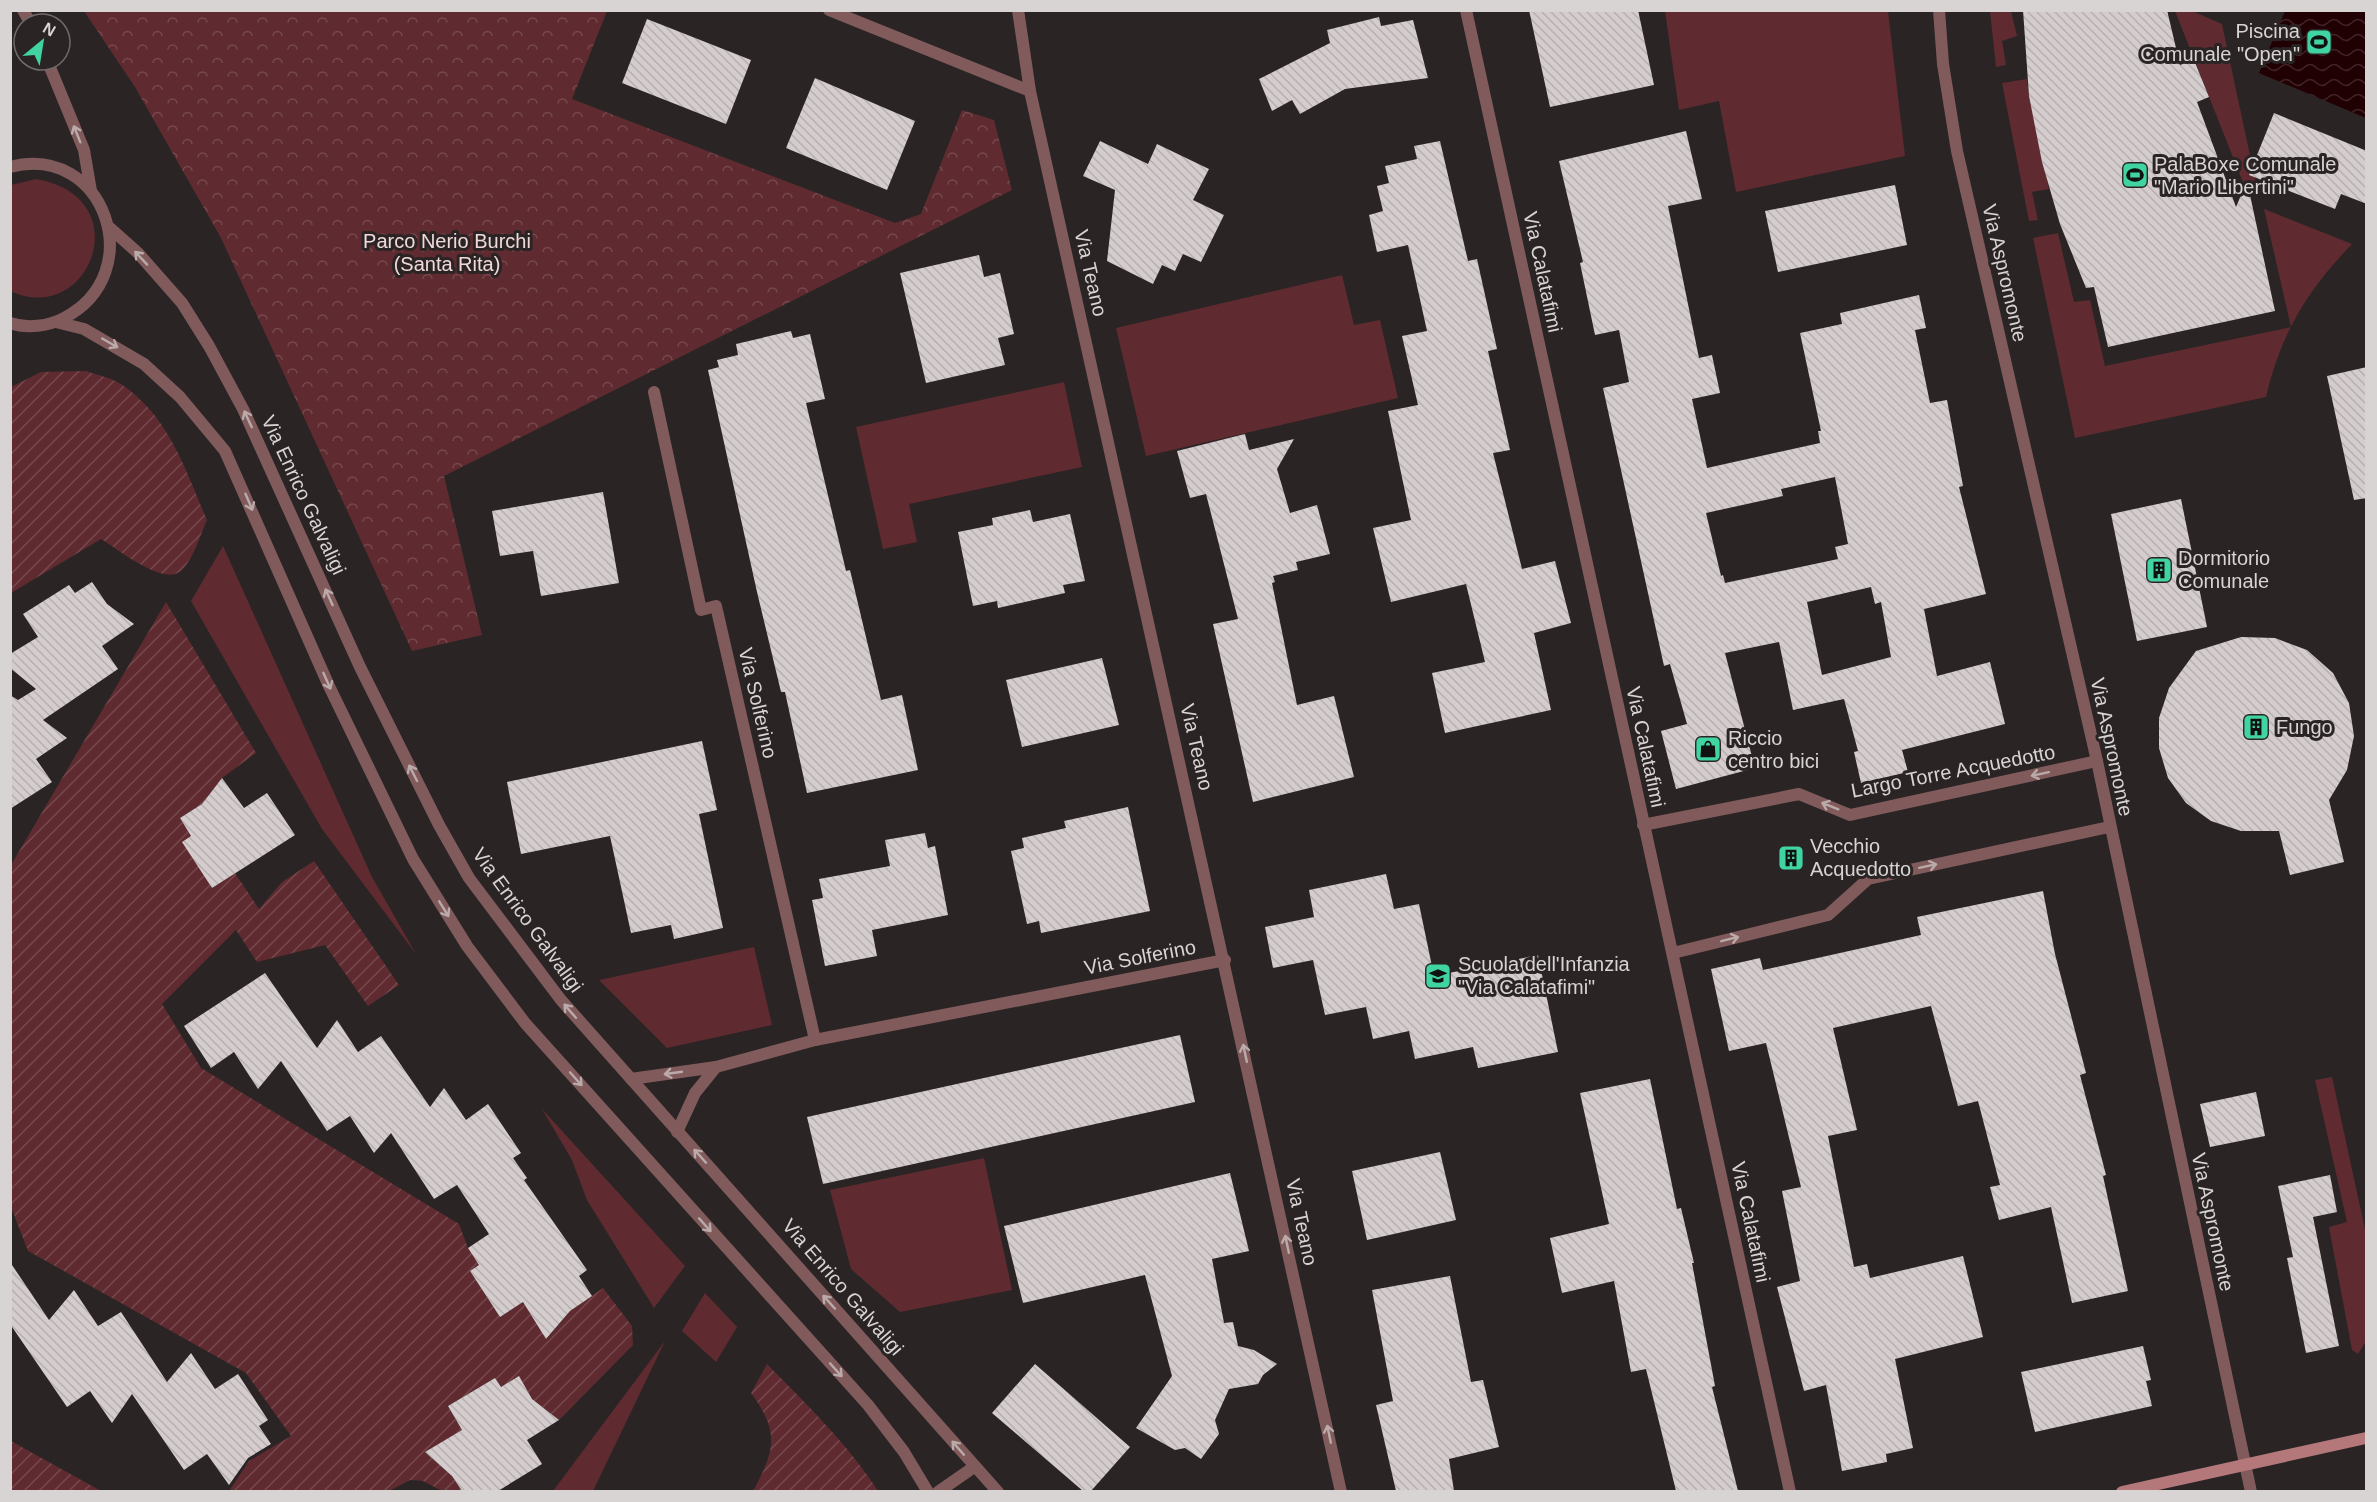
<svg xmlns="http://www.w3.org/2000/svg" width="2377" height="1502" font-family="Arial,sans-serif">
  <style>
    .grass { fill: #5f2b30 }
    .park { fill: url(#park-crowns) }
    .garden { fill: url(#garden-furrows) }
    .water { fill: url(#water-waves) }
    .building { fill: url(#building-back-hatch); fill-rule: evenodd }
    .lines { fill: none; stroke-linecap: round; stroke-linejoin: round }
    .minor { stroke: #815b5c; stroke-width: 12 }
    .tertiary { stroke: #815b5c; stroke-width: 12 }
    .secondary { stroke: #b4787b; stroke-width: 12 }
    .oneway { stroke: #baaaaa }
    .labels { text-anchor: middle; stroke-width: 6; stroke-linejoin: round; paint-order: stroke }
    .poi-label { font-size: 20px; fill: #d8d4d4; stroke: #2a2424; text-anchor: start }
    .park-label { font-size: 20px; fill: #f1d8d9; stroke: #2a2424 }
    .street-label { font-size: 20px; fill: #d8d4d4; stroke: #2a2424 }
  </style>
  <defs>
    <pattern id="park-crowns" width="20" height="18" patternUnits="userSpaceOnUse" patternTransform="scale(1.5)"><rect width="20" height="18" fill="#5f2b30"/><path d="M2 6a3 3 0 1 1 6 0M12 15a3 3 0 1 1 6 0" fill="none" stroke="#75494d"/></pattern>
    <pattern id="garden-furrows" width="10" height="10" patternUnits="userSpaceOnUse" patternTransform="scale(1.5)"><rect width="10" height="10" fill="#5f2b30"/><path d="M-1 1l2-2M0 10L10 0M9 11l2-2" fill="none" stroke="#75494d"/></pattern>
    <pattern id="water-waves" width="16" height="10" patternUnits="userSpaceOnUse" patternTransform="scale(1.5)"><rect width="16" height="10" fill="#210003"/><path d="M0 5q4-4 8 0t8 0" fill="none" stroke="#402427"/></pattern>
    <pattern id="building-back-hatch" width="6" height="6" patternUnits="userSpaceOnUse" patternTransform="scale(1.5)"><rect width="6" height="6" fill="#d4cccd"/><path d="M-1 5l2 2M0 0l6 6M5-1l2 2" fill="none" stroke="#b7b0b1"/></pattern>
  </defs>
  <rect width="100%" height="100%" fill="#2a2424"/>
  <!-- grass -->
  <g class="grass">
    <path d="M1665,11H1888L1905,156L1736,192L1719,101L1679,110Z"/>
    <path d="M1990,11H2011L2017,36L2002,41L2006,65L1996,67Z"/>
    <path d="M2175,11H2192L2222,24L2258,193L2248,195Z"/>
    <path d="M2027,79L2029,96L2049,189L2032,192L2038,220L2029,221L2002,83Z"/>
    <path d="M36,179C140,197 90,328 10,291L11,185Z"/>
    <path d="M2264,209L2352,244C2307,291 2281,333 2266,397L2075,438L2033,238L2058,233L2074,302L2090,300L2105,366L2291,327Z"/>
    <path d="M1342,275L1354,325L1380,320L1398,398L1146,456L1116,328Z"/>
    <path d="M1064,382L1082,467L909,504L917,542L883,549L856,427Z"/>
    <path d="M223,546L372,877L416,954L322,829L191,601Z"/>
    <path d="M754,947L772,1025L667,1048L599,980Z"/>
    <path d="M2332,1077L2366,1234V1341L2358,1354L2352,1350L2329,1227L2347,1222L2315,1080Z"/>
    <path d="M542,1109L685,1266L654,1308L587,1200L572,1160Z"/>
    <path d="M984,1158L1012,1290L900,1312L851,1269L830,1190Z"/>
    <path d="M705,1293L737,1327L716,1362L682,1331Z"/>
    <path d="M665,1341L593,1491H553Z"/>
  </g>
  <!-- park -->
  <path class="park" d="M84,11H607L572,99L895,223L921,214L962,110L994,120L1012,190L444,476L482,635L412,651L221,238L135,87Z"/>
  <!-- garden -->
  <g class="garden">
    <path d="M86,371C97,375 112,378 121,384C169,416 185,469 207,520C200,535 194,558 182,570C165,588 118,549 101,539L11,593V387L41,372Z"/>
    <path d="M166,602L256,753L222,778L202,804L180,818L191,836L212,888L235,873L259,909L282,882L314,861L399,985L368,1006L325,945L257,962L236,930L162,1004L201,1068L459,1224L468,1248L479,1265L470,1271L500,1317L523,1302L547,1339L570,1311L603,1288L632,1326L633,1345L559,1420L532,1399L519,1377L501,1387L495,1378L448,1406L462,1430L425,1452L452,1476L462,1491H442L423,1481L410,1480L389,1491H229L249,1461L291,1436L246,1373L28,1251L11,1207V865Z"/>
    <path d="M767,1364C806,1404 848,1444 878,1491H753C775,1451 780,1432 751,1393Z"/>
    <path d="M11,1441L101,1491H11Z"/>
  </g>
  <!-- water -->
  <path class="water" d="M2285,11H2366V118L2259,73Z"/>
  <!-- building -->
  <g class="building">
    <path d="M1529,10H1638L1654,85L1550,107Z"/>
    <path d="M2023,10H2167L2180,65L2194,60L2209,97L2197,102L2236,207L2247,181L2275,311L2108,347L2094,287L2086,288L2060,224L2042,162L2029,96Z"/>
    <path d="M1379,17L1381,26L1413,20L1428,78L1345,89L1300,114L1292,100L1272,111L1259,79L1330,43L1327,30Z"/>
    <path d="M647,19L751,60L726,124L622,83Z"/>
    <path d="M815,78L915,121L887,190L786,148Z"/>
    <path d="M2274,113L2367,151V204L2341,194L2335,209L2249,175Z"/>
    <path d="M1686,131L1702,199L1668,206L1699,358L1712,355L1720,393L1692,399L1707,468L1820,443L1818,431H1821L1800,333L1842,324L1840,313L1919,295L1926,328L1915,330L1930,403L1947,400L1963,486L1959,487L1986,594L1924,609L1937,676L1990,662L2005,724L1902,750L1908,772L1861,783L1854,752L1858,751L1844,699L1793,710L1779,642L1725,653L1755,768L1676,789L1661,731L1687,724L1670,664L1664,666L1603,388L1629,382L1619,330L1595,335L1580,263L1583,262L1559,161ZM1835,477L1848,544L1835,547L1838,559L1725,583L1723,575L1721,576L1706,513L1783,496L1781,489ZM1871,587L1875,604L1881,602L1891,657L1822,675L1807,602Z"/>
    <path d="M1100,141L1148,164L1157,144L1209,169L1193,200L1224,215L1201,262L1183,254L1175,271L1162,265L1153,284L1107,261L1115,190L1083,176Z"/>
    <path d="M1440,141L1468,261L1477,259L1497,349L1488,351L1510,450L1493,453L1522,569L1555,561L1571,623L1534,633L1551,710L1445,733L1432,673L1485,662L1466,584L1391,602L1373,528L1411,520L1388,411L1418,405L1402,336L1427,331L1408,245L1377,252L1369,215L1383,211L1377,186L1389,183L1385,166L1417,159L1414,146Z"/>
    <path d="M1895,185L1907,245L1778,272L1765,211Z"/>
    <path d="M979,255L984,277L1000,273L1014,334L998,338L1005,365L926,383L900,273Z"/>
    <path d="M791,331L793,338L810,334L825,399L806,403L846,571L850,570L881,700L902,695L918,770L807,793L785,692H781L757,592L708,370L719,367L717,360L738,355L736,344Z"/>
    <path d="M2367,367V498L2354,500L2327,376Z"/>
    <path d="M1245,434L1249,450L1294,439L1277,469L1290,513L1317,505L1330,554L1296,562L1298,570L1273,576L1275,582L1272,583L1297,705L1334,696L1354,777L1253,802L1213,624L1238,619L1206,494L1190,498L1177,451Z"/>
    <path d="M603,492L619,583L541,596L533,551L500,556L492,511Z"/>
    <path d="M2181,499L2207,627L2137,641L2111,514Z"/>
    <path d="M1030,510L1033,522L1070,514L1085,581L1063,585L1065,593L998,608L997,601L973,606L958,532L993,525L992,518Z"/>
    <path d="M92,582L107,604L134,624L102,646L118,669L43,720L67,738L36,759L52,782L10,809V695L18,700L36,689L10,668V654L38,637L23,614L69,585L75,593Z"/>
    <path d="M2241,637L2275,638L2307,650L2333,673L2349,703L2354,736L2347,770L2329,800L2344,862L2290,875L2279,831H2241L2211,821L2186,803L2168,778L2159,748V718L2169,688L2196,651Z"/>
    <path d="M1102,658L1119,725L1022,747L1006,680Z"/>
    <path d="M702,741L717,810L699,814L723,928L674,939L671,925L631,933L610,836L521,854L507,782Z"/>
    <path d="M222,778L244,808L267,793L295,835L212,888L182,842L191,836L180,818L202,804Z"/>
    <path d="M1128,807L1150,911L1041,933L1039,921L1027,924L1011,851L1024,848L1022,838L1066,828L1064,821Z"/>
    <path d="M925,833L928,848L935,846L948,915L872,930L877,956L825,966L812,900L823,898L819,879L890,866L885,840Z"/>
    <path d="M1386,874L1394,909L1419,904L1434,976L1538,955L1558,1052L1478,1068L1473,1047L1415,1059L1409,1031L1373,1039L1366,1007L1325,1015L1313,960L1273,968L1265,927L1314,917L1309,890Z"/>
    <path d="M2043,891L2055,954L2086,1073L2080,1075L2106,1175L2103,1176L2128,1291L2072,1303L2051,1207L1999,1220L1990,1187L2000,1185L1978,1101L1958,1106L1931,1006L1833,1028L1857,1130L1828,1136L1854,1267L1867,1264L1870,1278L1963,1256L1983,1337L1895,1359L1913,1448L1886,1454L1887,1462L1842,1471L1826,1385L1804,1391L1777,1287L1800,1281L1782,1191L1801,1187L1766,1043L1729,1051L1711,969L1760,958L1763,970L1921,935L1917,917Z"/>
    <path d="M265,973L317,1048L337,1020L358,1052L381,1036L430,1107L444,1088L466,1120L488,1104L521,1153L513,1158L527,1178L524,1180L587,1270L579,1276L592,1296L570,1311L546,1339L523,1302L500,1317L470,1271L479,1265L468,1248L489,1234L457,1185L434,1199L391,1133L374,1153L350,1116L327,1131L281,1061L258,1089L234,1052L211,1068L184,1026Z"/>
    <path d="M1180,1035L1195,1102L823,1184L807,1117Z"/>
    <path d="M1650,1079L1677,1209L1681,1208L1694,1263H1692L1715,1386L1712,1387L1738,1491H1676L1646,1369L1631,1372L1614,1281L1562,1293L1550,1238L1609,1224L1580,1093Z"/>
    <path d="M2256,1092L2265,1136L2210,1147L2200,1104Z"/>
    <path d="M1440,1152L1456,1220L1367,1240L1352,1171Z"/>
    <path d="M1230,1173L1249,1251L1212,1259L1224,1323L1233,1322L1238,1346L1254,1350L1277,1364L1263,1375L1258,1384L1229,1389L1215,1420L1219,1434L1201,1459L1185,1448L1175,1450L1136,1428L1172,1376L1145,1275L1023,1303L1004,1226Z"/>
    <path d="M2330,1175L2337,1212L2313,1217L2339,1346L2306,1353L2287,1258L2293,1257L2278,1186Z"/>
    <path d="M10,1262L49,1320L74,1290L98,1326L121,1312L167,1382L191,1353L215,1389L238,1374L268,1420L259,1426L271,1444L248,1458L229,1485L207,1454L184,1470L132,1394L112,1423L90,1391L67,1407L10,1324Z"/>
    <path d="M1450,1276L1471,1382L1483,1380L1499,1447L1449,1459L1454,1491H1396L1376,1405L1393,1401L1372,1290Z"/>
    <path d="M2143,1346L2151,1380L2146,1381L2152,1406L2035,1432L2021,1372Z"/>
    <path d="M1035,1364L1130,1447L1091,1491H1083L992,1413Z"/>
    <path d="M519,1376L532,1399L559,1420L527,1440L542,1464L498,1491H462L452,1476L425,1452L462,1430L448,1406L495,1378L501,1387Z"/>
  </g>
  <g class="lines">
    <!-- minor -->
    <g class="minor">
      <path d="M829,10L1030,91"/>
      <path d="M1018,10L1030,91L1341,1492"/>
      <path d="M1466,10L1790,1492"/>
      <path d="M1939,10L1943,64L1957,151L2097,761L2251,1492"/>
      <path d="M654,392L701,610L716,606L815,1040"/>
      <path d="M1643,825L1799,794L1850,815L2097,761"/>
      <path d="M1673,953L1828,915L1868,879L2109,827"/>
      <path d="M631,1079L716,1067L815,1040L1225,960"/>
      <path d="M677,1132L695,1093L716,1067"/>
    </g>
    <!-- tertiary -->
    <g class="tertiary">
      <path d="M23,10L31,24"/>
      <path d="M47,60L84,150L91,191"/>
      <path d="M10,167C105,142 150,274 64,318C49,326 27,329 10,323"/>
      <path d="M110,228L138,253L182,303L209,346L243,409L360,667L439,825L469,878L561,1000L998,1492"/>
      <path d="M56,322L84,329L144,364L180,397L225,451L329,686L413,859L467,946L525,1023L868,1405L904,1452L928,1492"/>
      <path d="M938,1492L974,1467"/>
    </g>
    <!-- secondary -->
    <path class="secondary" d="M2122,1492L2366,1438"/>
  </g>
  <!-- one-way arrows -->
  <defs><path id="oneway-shaft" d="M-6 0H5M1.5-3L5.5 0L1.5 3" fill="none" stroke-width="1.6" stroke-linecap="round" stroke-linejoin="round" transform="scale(1.5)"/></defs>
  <g class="oneway">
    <use href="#oneway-shaft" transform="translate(77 134) rotate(-112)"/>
    <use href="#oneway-shaft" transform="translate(141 258) rotate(-133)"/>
    <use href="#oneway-shaft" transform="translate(110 343) rotate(30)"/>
    <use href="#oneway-shaft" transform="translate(248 419) rotate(-115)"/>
    <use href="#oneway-shaft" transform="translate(249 502) rotate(67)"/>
    <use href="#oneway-shaft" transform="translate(329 597) rotate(-114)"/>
    <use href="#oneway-shaft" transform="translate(327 681) rotate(66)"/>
    <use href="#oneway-shaft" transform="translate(413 773) rotate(-117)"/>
    <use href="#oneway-shaft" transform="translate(2040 774) rotate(168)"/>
    <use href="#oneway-shaft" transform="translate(1830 806) rotate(-158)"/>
    <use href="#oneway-shaft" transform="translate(1928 866) rotate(-12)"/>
    <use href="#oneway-shaft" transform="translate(444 909) rotate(58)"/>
    <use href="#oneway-shaft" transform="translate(1730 939) rotate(-14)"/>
    <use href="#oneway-shaft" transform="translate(570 1011) rotate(-131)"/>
    <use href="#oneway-shaft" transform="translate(1245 1053) rotate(-102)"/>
    <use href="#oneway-shaft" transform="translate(673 1073) rotate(172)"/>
    <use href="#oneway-shaft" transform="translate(576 1079) rotate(48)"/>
    <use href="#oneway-shaft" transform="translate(700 1156) rotate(-132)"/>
    <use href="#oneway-shaft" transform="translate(705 1225) rotate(48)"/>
    <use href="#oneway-shaft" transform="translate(1287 1244) rotate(-102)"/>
    <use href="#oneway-shaft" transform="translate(829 1302) rotate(-132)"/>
    <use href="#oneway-shaft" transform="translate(836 1370) rotate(48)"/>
    <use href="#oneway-shaft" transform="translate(1329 1434) rotate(-102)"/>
    <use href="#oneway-shaft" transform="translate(958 1448) rotate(-131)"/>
  </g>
  <!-- icons -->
  <defs>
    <symbol id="stadium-square" viewBox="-11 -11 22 22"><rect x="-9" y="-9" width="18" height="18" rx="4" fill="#3fd4a2" stroke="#2a2424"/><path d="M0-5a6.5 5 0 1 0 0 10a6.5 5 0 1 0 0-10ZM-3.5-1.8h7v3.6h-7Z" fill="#111"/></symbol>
    <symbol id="building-square" viewBox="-11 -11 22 22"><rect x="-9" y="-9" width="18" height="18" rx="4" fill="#3fd4a2" stroke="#2a2424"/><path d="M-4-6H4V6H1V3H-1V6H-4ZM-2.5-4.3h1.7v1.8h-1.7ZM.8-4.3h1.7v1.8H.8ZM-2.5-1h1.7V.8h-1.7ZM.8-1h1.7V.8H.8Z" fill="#111"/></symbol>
    <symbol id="shop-square" viewBox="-11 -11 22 22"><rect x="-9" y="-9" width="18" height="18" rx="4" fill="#3fd4a2" stroke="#2a2424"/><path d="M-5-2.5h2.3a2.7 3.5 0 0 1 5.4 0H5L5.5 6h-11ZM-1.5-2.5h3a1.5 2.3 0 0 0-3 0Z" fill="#111"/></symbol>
    <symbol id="school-square" viewBox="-11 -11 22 22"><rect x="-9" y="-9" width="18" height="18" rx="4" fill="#3fd4a2" stroke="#2a2424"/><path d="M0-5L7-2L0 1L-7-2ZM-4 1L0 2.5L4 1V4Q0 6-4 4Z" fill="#111"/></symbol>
  </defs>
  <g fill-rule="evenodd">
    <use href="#stadium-square" x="2304" y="27" width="30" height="30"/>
    <use href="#stadium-square" x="2120" y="160" width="30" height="30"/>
    <use href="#building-square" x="2144" y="555" width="30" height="30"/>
    <use href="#building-square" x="2241" y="712" width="30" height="30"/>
    <use href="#shop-square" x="1693" y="734" width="30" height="30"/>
    <use href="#building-square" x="1776" y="843" width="30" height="30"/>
    <use href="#school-square" x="1423" y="961" width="30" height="30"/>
  </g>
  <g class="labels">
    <!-- poi labels -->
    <g class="poi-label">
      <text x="2300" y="38" text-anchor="end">Piscina<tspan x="2300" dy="23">Comunale "Open"</tspan></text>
      <text x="2154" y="171">PalaBoxe Comunale<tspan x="2154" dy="23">"Mario Libertini"</tspan></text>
      <text x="2178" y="565">Dormitorio<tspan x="2178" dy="23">Comunale</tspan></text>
      <text x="2276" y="734">Fungo</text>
      <text x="1728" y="745">Riccio<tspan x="1728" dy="23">centro bici</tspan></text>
      <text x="1810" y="853">Vecchio<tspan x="1810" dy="23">Acquedotto</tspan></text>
      <text x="1458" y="971">Scuola dell'Infanzia<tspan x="1458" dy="23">"Via Calatafimi"</tspan></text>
    </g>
    <!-- park labels -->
    <g class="park-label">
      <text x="447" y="248">Parco Nerio Burchi<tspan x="447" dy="23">(Santa Rita)</tspan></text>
    </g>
    <!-- street labels -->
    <g class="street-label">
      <text transform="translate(1543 272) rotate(78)" y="7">Via Calatafimi</text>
      <text transform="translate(1091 273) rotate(77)" y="7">Via Teano</text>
      <text transform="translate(2005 273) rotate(77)" y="7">Via Aspromonte</text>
      <text transform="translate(304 495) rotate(65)" y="7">Via Enrico Galvaligi</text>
      <text transform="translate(758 703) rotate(77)" y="7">Via Solferino</text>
      <text transform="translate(1197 747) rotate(77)" y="7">Via Teano</text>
      <text transform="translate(1646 747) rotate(78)" y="7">Via Calatafimi</text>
      <text transform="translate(2112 747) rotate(78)" y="7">Via Aspromonte</text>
      <text transform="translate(1953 771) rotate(-11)" y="7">Largo Torre Acquedotto</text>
      <text transform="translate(528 920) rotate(54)" y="7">Via Enrico Galvaligi</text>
      <text transform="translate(1140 957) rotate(-11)" y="7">Via Solferino</text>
      <text transform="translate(1302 1222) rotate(78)" y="7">Via Teano</text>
      <text transform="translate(1751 1222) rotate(78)" y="7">Via Calatafimi</text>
      <text transform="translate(2213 1222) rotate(78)" y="7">Via Aspromonte</text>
      <text transform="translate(843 1287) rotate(49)" y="7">Via Enrico Galvaligi</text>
    </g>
  </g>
  <!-- border -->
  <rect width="2377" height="1502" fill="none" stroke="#d8d4d4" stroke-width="24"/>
  <!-- north arrow -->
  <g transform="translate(42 42) rotate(30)"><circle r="28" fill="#2a2424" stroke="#706a6a" stroke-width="1.5"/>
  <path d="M0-4.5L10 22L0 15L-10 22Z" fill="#3fd4a2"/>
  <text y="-9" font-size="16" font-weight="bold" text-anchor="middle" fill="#d8d4d4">N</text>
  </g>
</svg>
